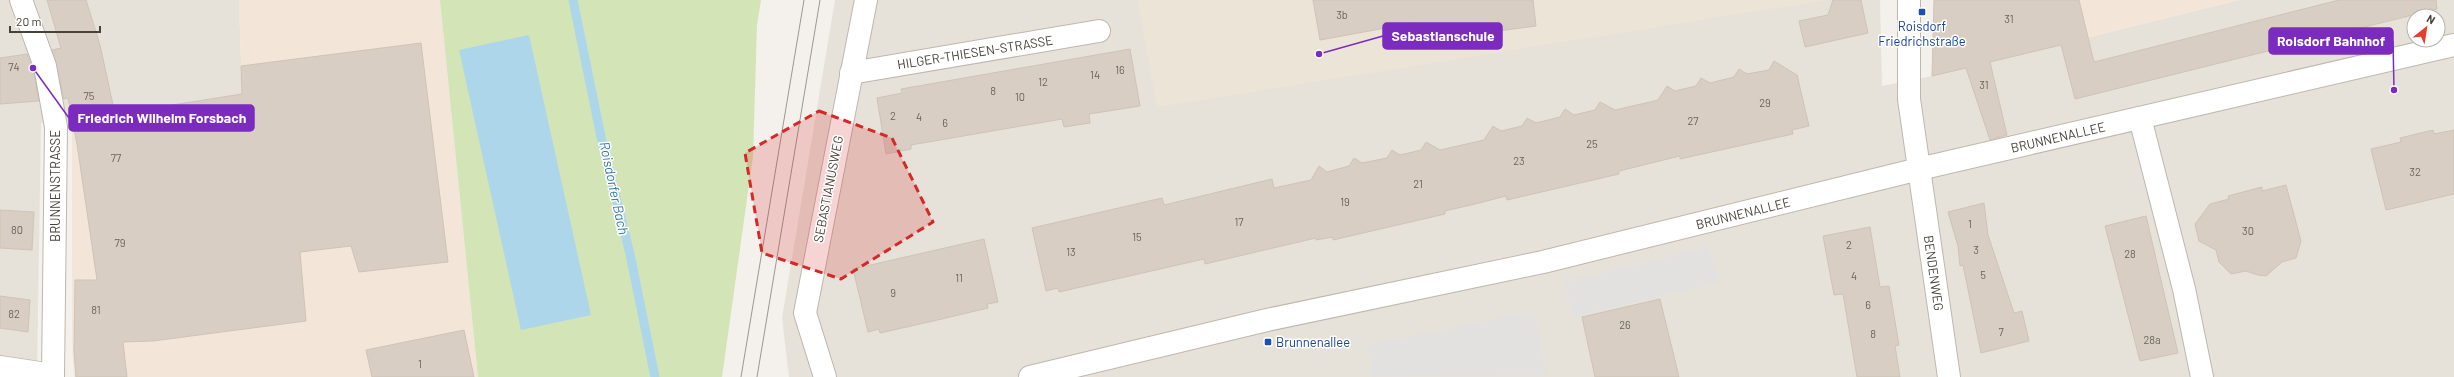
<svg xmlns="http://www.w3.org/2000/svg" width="2454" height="377" font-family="Barlow,sans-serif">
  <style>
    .residential { fill: #e7e2d9; fill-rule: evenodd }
    .commercial { fill: #f3e6d8 }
    .education { fill: #ece4d6 }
    .green { fill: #d3e4b7 }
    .parking { fill: #e3e1df }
    .water { fill: #add6eb }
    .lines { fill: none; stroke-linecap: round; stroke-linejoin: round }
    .stream { stroke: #add6eb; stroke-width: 9 }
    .building { fill: #d8cec4; stroke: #cfc3b5 }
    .minor-casing { stroke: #bfb7ae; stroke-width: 24 }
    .minor { stroke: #fff; stroke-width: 22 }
    .tram { stroke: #989898; stroke-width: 1 }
    .marked { fill: #d62828; fill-opacity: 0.2; stroke: #d62828; stroke-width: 3; stroke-dasharray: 8 5; stroke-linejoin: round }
    .transit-dot { fill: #1a4fb4; stroke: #fff; stroke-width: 1.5 }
    .labels { text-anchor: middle; stroke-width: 3; stroke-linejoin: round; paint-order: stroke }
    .number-label { font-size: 11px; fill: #6b645c }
    .transit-label { font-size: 13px; fill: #164399; stroke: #fff }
    .street-label { font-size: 13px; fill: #474139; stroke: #fff }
    .water-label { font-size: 14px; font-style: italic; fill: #397da3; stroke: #fff }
    .leader { fill: none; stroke: #7b2cbf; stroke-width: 1.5 }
    .callout-dot { fill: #7b2cbf; stroke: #fff; stroke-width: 1.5 }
    .callout { fill: #7b2cbf; stroke: #7b2cbf; stroke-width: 1.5 }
    .callout-label { font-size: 14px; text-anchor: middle; font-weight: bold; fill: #fff }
  </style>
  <rect width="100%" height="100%" fill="#f4f0eb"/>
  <!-- residential -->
  <g class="residential">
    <path d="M0,0H239L242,94L72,121L41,123L37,377H0Z"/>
    <path d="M835,0H1880L1882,86L1932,76L2239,0H2454V377H789L782,318ZM2414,16H2438V40H2414Z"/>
  </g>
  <!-- commercial -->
  <g class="commercial">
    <path d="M239,0H440L478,377H74L72,340V121L242,94Z"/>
    <path d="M1934,0H2239L1932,76Z"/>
  </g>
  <!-- education -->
  <path class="education" d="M1138,0H1826L1157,107Z"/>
  <!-- green -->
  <path class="green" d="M440,0H761L757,25L753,156L722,377H478Z"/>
  <!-- parking -->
  <g class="parking">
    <path d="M1709,247L1718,283L1573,317L1564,282Z"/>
    <path d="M1534,311L1547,375L1373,377L1366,345Z"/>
  </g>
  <!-- water -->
  <path class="water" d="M529,35L591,315L521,330L459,50Z"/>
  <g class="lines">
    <!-- stream -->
    <path class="stream" d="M573,0L601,137L630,254L655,377"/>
  </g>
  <!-- building -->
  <g class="building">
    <path d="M47,0H86L100,45L115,114L242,94L241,66L421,43L448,262L359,272L351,246L300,252L306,321L153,341L123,342L127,377H76L74,352L75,280H97L77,144L68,98L64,99L52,50L61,48Z"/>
    <path d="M1313,0H1533L1536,26L1416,42L1413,23L1320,40Z"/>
    <path d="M1833,0H1861L1868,33L1805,47L1799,21L1828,15Z"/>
    <path d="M1934,0H2079L2094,62L2339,0H2436L2437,9L2075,99L2061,45L1990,62L2007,135L1990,140L1966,68L1932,76Z"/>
    <path d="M1130,49L1140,106L1089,114L1090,123L1064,127L1062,119L911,145V149L886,154L877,98L902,93L901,89Z"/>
    <path d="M27,54L33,69L39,101L0,104V58Z"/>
    <path d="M1774,61L1797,75L1809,126L1792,130L1793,134L1680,159V156L1619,171V174L1507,200L1506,196L1475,204L1445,211V214L1333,240V237L1316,240V238L1205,264L1204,259L1059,292L1058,288L1046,291L1032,228L1162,198L1164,205L1272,179L1274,188L1311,180L1319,166L1327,172L1349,166L1354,158L1362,163L1387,158L1392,150L1400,155L1421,150L1426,142L1440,150L1484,140L1493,126L1501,131L1522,126L1527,118L1536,123L1560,117L1565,109L1574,115L1595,110L1600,102L1615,110L1650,102L1658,100L1667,86L1675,91L1696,86L1701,78L1710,83L1734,77L1739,69L1747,74L1769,70Z"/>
    <path d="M2433,130L2434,134L2454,130V194L2386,210L2371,149L2401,142L2400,138Z"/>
    <path d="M2286,185L2301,241L2296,258L2282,262L2266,276L2258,275L2246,271L2231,274L2219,262L2216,250L2199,241L2195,224L2210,204L2229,199L2228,196L2262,187V191Z"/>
    <path d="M1984,203L1988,235L2014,313L2022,311L2029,341L1981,353L1963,265L1960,266L1958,246L1948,212Z"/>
    <path d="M0,210L34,212L32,250L0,248Z"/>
    <path d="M2146,216L2178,353L2140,361L2105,226Z"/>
    <path d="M1870,227L1880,287L1889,286L1899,345L1895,346L1900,377H1857L1843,294L1834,295L1823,236Z"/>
    <path d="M984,239L998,302L987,304L988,308L929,322L880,333L879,329L868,332L853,269Z"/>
    <path d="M0,296L30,300L28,332L0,328Z"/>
    <path d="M1660,299L1679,377H1595L1582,317Z"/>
    <path d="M464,330L474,377H372L366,350Z"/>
  </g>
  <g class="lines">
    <defs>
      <g id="minor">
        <path d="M21,0L45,66L56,127L53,377"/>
        <path d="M1909,0V99L1949,377"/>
        <path d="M851,73L1099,31"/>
        <path d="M2140,118L2184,289L2202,377"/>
        <path d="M0,367L53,375"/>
        <path d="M825,377L805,313L866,0"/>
        <path d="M1030,377L1267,320L1543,262L1919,169L2454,45"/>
      </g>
    </defs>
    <!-- minor casing -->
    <use href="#minor" class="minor-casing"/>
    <!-- minor -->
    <use href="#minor" class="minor"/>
    <!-- tram -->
    <g class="tram">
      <path d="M741,377L804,0"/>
      <path d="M757,377L820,0"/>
    </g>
  </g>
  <!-- marked area -->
  <path class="marked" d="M819,111L892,138L933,222L841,279L762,253L745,153Z"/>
  <!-- markers -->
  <g class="transit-dot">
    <rect x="1918" y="8" width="8" height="8" rx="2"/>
    <rect x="1264" y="338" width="8" height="8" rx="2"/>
  </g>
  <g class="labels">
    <!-- number labels -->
    <g class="number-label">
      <text x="1342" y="19">3b</text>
      <text x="2009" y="23">31</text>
      <text x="14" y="71">74</text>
      <text x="1120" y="74">16</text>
      <text x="1095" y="79">14</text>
      <text x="1043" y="86">12</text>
      <text x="1984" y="89">31</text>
      <text x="993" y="95">8</text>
      <text x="89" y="100">75</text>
      <text x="1020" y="101">10</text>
      <text x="1765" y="107">29</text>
      <text x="893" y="120">2</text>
      <text x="919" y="121">4</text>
      <text x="1693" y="125">27</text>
      <text x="945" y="127">6</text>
      <text x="1592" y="148">25</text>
      <text x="116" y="162">77</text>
      <text x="1519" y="165">23</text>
      <text x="2415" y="176">32</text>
      <text x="1418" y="188">21</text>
      <text x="1345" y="206">19</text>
      <text x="1239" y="226">17</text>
      <text x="1970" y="228">1</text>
      <text x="17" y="234">80</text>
      <text x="2248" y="235">30</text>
      <text x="1137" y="241">15</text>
      <text x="120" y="247">79</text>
      <text x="1849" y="249">2</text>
      <text x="1976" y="254">3</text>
      <text x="1071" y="256">13</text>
      <text x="2130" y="258">28</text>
      <text x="1983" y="279">5</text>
      <text x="1854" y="280">4</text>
      <text x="959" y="282">11</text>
      <text x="893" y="297">9</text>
      <text x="1868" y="309">6</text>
      <text x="96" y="314">81</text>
      <text x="14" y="318">82</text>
      <text x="1625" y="329">26</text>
      <text x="2001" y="336">7</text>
      <text x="1873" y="338">8</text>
      <text x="2152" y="344">28a</text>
      <text x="420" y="368">1</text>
    </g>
    <!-- transit labels -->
    <g class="transit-label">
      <text x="1922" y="31">Roisdorf<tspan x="1922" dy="15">Friedrichstraße</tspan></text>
      <text x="1276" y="347" text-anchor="start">Brunnenallee</text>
    </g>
    <!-- street labels -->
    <g class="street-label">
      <text transform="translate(975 52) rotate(-9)" y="5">HILGER-THIESEN-STRASSE</text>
      <text transform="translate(2058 137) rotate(-13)" y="5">BRUNNENALLEE</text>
      <text transform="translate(55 186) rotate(-90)" y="5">BRUNNENSTRASSE</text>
      <text transform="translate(828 189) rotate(-79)" y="5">SEBASTIANUSWEG</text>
      <text transform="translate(1743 213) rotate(-14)" y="5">BRUNNENALLEE</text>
      <text transform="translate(1934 273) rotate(82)" y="5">BENDENWEG</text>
    </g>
    <!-- water labels -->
    <g class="water-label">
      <text transform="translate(614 188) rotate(78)" y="5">Roisdorfer Bach</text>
    </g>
  </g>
  <!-- callouts -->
  <path class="leader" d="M1319 54L1383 36M2394 90L2393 41M33 68L69 118"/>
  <g class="callout-dot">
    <circle cx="1319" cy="54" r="4"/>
    <circle cx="2394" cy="90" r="4"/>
    <circle cx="33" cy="68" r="4"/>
  </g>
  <g class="callout">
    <rect x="1383" y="23" width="119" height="26" rx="4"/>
    <rect x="2269" y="28" width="124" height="26" rx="4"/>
    <rect x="69" y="105" width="185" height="26" rx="4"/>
  </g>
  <g class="callout-label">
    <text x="1443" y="41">Sebastianschule</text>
    <text x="2331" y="46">Roisdorf Bahnhof</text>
    <text x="162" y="123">Friedrich Wilhelm Forsbach</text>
  </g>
  <!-- north arrow -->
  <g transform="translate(2426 28) rotate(30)"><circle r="19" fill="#ffffff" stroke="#b5b3b0"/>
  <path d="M0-3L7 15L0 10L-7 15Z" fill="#e73d2e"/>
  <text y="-6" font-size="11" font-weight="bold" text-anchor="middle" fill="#474139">N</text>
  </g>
  <!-- scale -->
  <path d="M10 26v6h90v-6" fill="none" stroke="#474139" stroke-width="2"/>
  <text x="16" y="26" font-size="12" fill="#474139" stroke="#ffffff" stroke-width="3" paint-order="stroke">20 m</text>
</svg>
